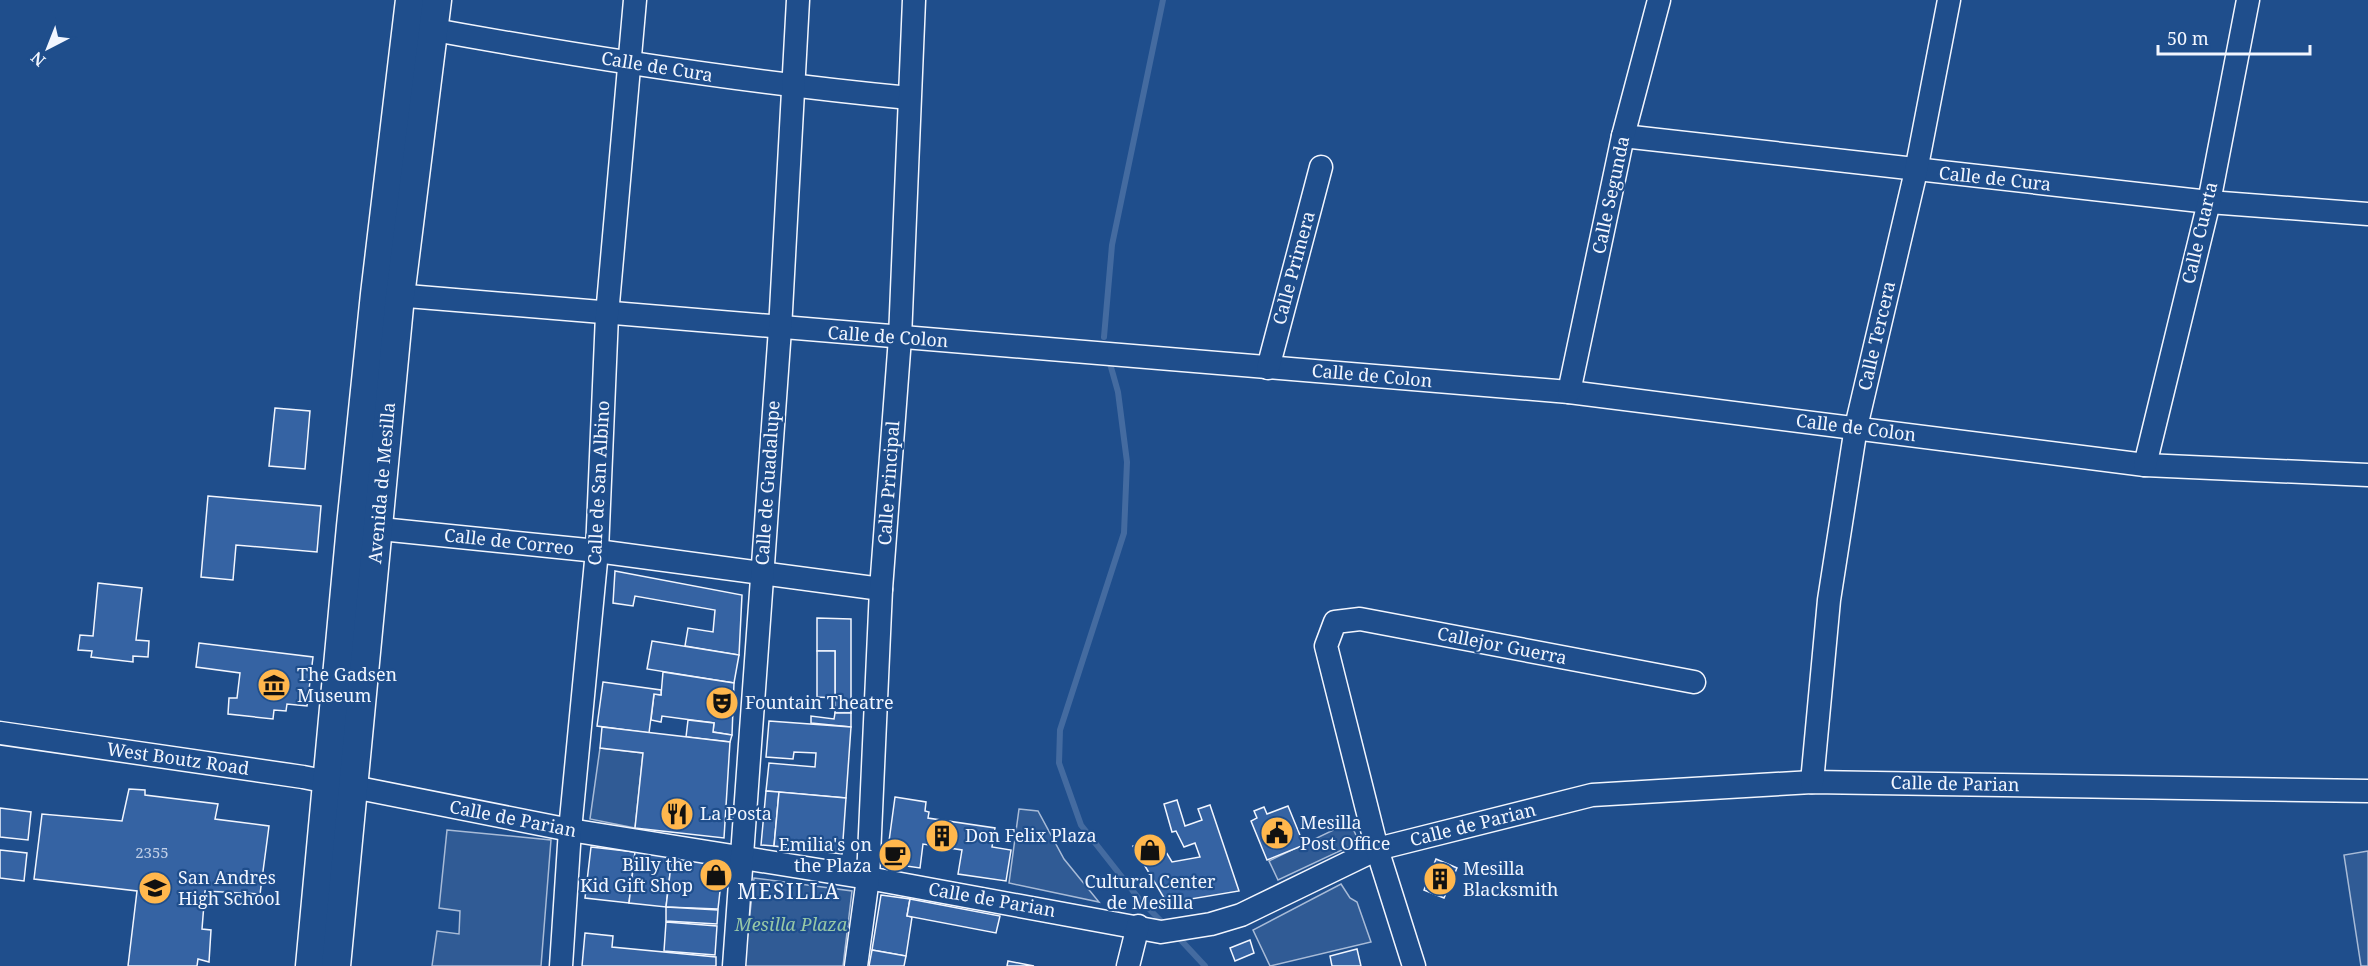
<svg xmlns="http://www.w3.org/2000/svg" width="2368" height="966" font-family="'Noto Serif',serif">
  <style>
    .built { fill: #305b95; stroke: #a8bbd7; stroke-width: 1.5 }
    .lines { fill: none; stroke-linecap: round; stroke-linejoin: round }
    .stream { stroke: #446ba0; stroke-width: 6 }
    .building { fill: #3563a3; stroke: #f2f6ff; stroke-width: 1.5 }
    .minor-casing { stroke: #f2f6ff; stroke-width: 25 }
    .major-casing { stroke: #f2f6ff; stroke-width: 31 }
    .minor { stroke: #1f4e8c; stroke-width: 22 }
    .major { stroke: #1f4e8c; stroke-width: 28 }
    .labels { text-anchor: middle; stroke-width: 4.5; stroke-linejoin: round; paint-order: stroke }
    .number-label { font-size: 15px; fill: #c3d1e8 }
    .street-label { font-size: 18px; fill: #f2f6ff; stroke: #1f4e8c }
    .poi-label { font-size: 18px; fill: #f2f6ff; stroke: #1f4e8c; text-anchor: start }
    .park-label { font-size: 18px; font-style: italic; fill: #97c8a6; stroke: #1f4e8c }
    .quarter-label { font-size: 21px; letter-spacing: 1.5px; fill: #f2f6ff; stroke: #1f4e8c }
  </style>
  <rect width="100%" height="100%" fill="#1f4e8c"/>
  <!-- built -->
  <g class="built">
    <path d="M600,748L643,753L635,828L590,819Z"/>
    <path d="M1019,809L1038,811L1064,859L1099,902L1009,883Z"/>
    <path d="M1350,822L1359,842L1278,880L1269,861Z"/>
    <path d="M447,830L551,840L541,966H432L437,931L459,934L460,911L439,908Z"/>
    <path d="M2368,851V966H2361L2344,855Z"/>
    <path d="M754,878L852,891L843,966H744Z"/>
    <path d="M1341,884L1350,898L1357,902L1371,942L1270,966L1253,930Z"/>
  </g>
  <g class="lines">
    <!-- stream -->
    <g class="stream">
      <path d="M1104,337L1112,245L1163,0"/>
      <path d="M1109,360L1118,392L1127,462L1124,533L1060,730L1059,763L1081,825L1140,900L1165,925"/>
      <path d="M1177,936L1205,966"/>
    </g>
  </g>
  <!-- building -->
  <g class="building">
    <path d="M275,408L310,411L305,469L269,466Z"/>
    <path d="M208,496L321,506L317,552L236,545L233,580L201,577Z"/>
    <path d="M615,571L742,595L739,655L685,646L688,628L713,632L715,610L635,596L633,606L613,603Z"/>
    <path d="M98,583L142,588L136,640L149,641L148,657L133,656V662L91,657L92,651L78,650L80,635L93,636Z"/>
    <path d="M817,618L851,619V713H835V651H817Z"/>
    <path d="M652,641L739,655L734,683L647,669Z"/>
    <path d="M199,643L313,657L307,706L287,704L286,711L274,710L273,719L228,714L229,698H237L240,673L196,667Z"/>
    <path d="M817,651H835V698L817,697Z"/>
    <path d="M663,672L734,683L732,735L713,732L714,723L662,716L661,722L651,720L654,694L661,695Z"/>
    <path d="M603,682L661,690V695L654,694L649,733L597,726Z"/>
    <path d="M835,713H851V727L811,723V716L834,719Z"/>
    <path d="M688,720L714,723L713,732L732,735L730,742L686,737Z"/>
    <path d="M769,721L851,727L846,798L766,791L769,763L815,767L816,753L794,752L793,759L766,757Z"/>
    <path d="M602,727L730,742L724,838L635,828L643,753L600,748Z"/>
    <path d="M129,789L145,790V795L218,804L215,819L269,826L260,894L205,891L202,929L211,930L209,962L198,959L197,966H128L137,891L34,879L42,814L122,821Z"/>
    <path d="M766,791L779,792L774,846L761,845Z"/>
    <path d="M779,792L846,798L842,854L774,846Z"/>
    <path d="M895,797L926,802L925,811L929,812L928,818L995,828L992,847L1011,850L1006,881L958,874L962,850L923,844L920,868L893,864L887,856Z"/>
    <path d="M1177,800L1185,826L1202,820L1198,809L1210,805L1239,891L1167,903L1133,846L1150,839L1152,846L1160,842L1172,862L1200,857L1195,843L1184,847L1176,831L1172,832L1164,804Z"/>
    <path d="M1288,806L1304,845L1267,860L1251,821L1257,818L1254,811L1264,807L1267,814Z"/>
    <path d="M0,808L31,812L28,840L0,837Z"/>
    <path d="M591,847L635,852L629,903L585,898Z"/>
    <path d="M0,850L27,853L24,881L0,878Z"/>
    <path d="M635,852L672,857L666,907L629,903Z"/>
    <path d="M672,857L715,864L722,873L718,909L666,907Z"/>
    <path d="M1436,859L1457,868L1444,898L1424,890Z"/>
    <path d="M881,895L910,899L907,916L912,917L906,956L872,950Z"/>
    <path d="M910,899L1000,916L996,933L907,916Z"/>
    <path d="M666,907L718,910L717,924L666,921Z"/>
    <path d="M666,922L717,926L715,955L664,951Z"/>
    <path d="M585,933L613,936L612,947L716,957V966H582Z"/>
    <path d="M1250,940L1254,953L1235,961L1230,948Z"/>
    <path d="M1357,949L1361,966H1332L1330,956Z"/>
    <path d="M872,950L906,956L904,966H869Z"/>
    <path d="M1008,961L1034,966H1007Z"/>
  </g>
  <g class="lines">
    <defs>
      <g id="minor">
        <path d="M418,27C581,57 744,82 909,98"/>
        <path d="M1623,136L2209,202L2368,214"/>
        <path d="M383,294L1569,392L2145,465L2368,475"/>
        <path d="M1268,368L1321,167"/>
        <path d="M1569,392L1623,136L1659,0"/>
        <path d="M2145,465L2209,202L2248,0"/>
        <path d="M361,527L597,551L881,589"/>
        <path d="M0,733L303,777L570,830L868,878L1161,932L1211,924L1241,915L1377,849L1592,795L1812,782L2368,791"/>
        <path d="M1812,782L1829,600L1856,427L1916,171L1949,0"/>
        <path d="M561,966L570,830L597,551L607,315L635,0"/>
        <path d="M734,966L780,329L798,0"/>
        <path d="M856,966L868,878L881,589L900,338L914,0"/>
        <path d="M1128,966L1138,926"/>
        <path d="M1414,966L1377,849L1326,646L1335,622L1360,619L1694,682"/>
      </g>
      <g id="major">
        <path d="M310,966L351,526L375,294L410,0"/>
        <path d="M336,966L400,296L437,0"/>
      </g>
    </defs>
    <!-- minor casing -->
    <use href="#minor" class="minor-casing"/>
    <!-- major casing -->
    <use href="#major" class="major-casing"/>
    <!-- minor -->
    <use href="#minor" class="minor"/>
    <!-- major -->
    <use href="#major" class="major"/>
  </g>
  <!-- icons -->
  <defs>
    <symbol id="museum-disc" viewBox="-11 -11 22 22"><circle r="9.5" fill="#ffb74d" stroke="#1f4e8c"/><path d="M0-6L6-3V-2H-6V-3ZM-5-1h2V3h-2ZM-1-1h2V3h-2ZM3-1h2V3H3ZM-6 4H6V6H-6Z" fill="#111"/></symbol>
    <symbol id="theatre-disc" viewBox="-11 -11 22 22"><circle r="9.5" fill="#ffb74d" stroke="#1f4e8c"/><path d="M-5-5.5Q0-4 5-5.5V0Q5 5 0 6Q-5 5-5 0ZM-3.3-2.5H-1v1.5H-3.3ZM1-2.5H3.3v1.5H1ZM-2.8 1Q0 5.5 2.8 1Z" fill="#111"/></symbol>
    <symbol id="restaurant-disc" viewBox="-11 -11 22 22"><circle r="9.5" fill="#ffb74d" stroke="#1f4e8c"/><path d="M-5-6h1v4h1v-4h1v4h1v-4h1v5L-1.5 .5V6h-2V.5L-5-1ZM5-6V6H3V1.5H1.5Q1.5-4 5-6Z" fill="#111"/></symbol>
    <symbol id="civic-disc" viewBox="-11 -11 22 22"><circle r="9.5" fill="#ffb74d" stroke="#1f4e8c"/><path d="M-.6-6.5H3V-4.5H.6V-3L4-1V1h2V6H-6V1h2V-1L-.6-3ZM-1.2 2.5V6h2.4V2.5Z" fill="#111"/></symbol>
    <symbol id="building-disc" viewBox="-11 -11 22 22"><circle r="9.5" fill="#ffb74d" stroke="#1f4e8c"/><path d="M-4-6H4V6H1V3H-1V6H-4ZM-2.5-4.3h1.7v1.8h-1.7ZM.8-4.3h1.7v1.8H.8ZM-2.5-1h1.7V.8h-1.7ZM.8-1h1.7V.8H.8Z" fill="#111"/></symbol>
    <symbol id="shop-disc" viewBox="-11 -11 22 22"><circle r="9.5" fill="#ffb74d" stroke="#1f4e8c"/><path d="M-5-2.5h2.3a2.7 3.5 0 0 1 5.4 0H5L5.5 6h-11ZM-1.5-2.5h3a1.5 2.3 0 0 0-3 0Z" fill="#111"/></symbol>
    <symbol id="cafe-disc" viewBox="-11 -11 22 22"><circle r="9.5" fill="#ffb74d" stroke="#1f4e8c"/><path d="M-5.5-4.5H6V0H3Q3 3.5 0 3.5H-2.5Q-5.5 3.5-5.5 0ZM3-3.2v2h1.7v-2ZM-6 4.5H4V6H-6Z" fill="#111"/></symbol>
    <symbol id="school-disc" viewBox="-11 -11 22 22"><circle r="9.5" fill="#ffb74d" stroke="#1f4e8c"/><path d="M0-5L7-2L0 1L-7-2ZM-4 1L0 2.5L4 1V4Q0 6-4 4Z" fill="#111"/></symbol>
  </defs>
  <g fill-rule="evenodd">
    <use href="#museum-disc" x="255" y="666" width="38" height="38"/>
    <use href="#theatre-disc" x="703" y="684" width="38" height="38"/>
    <use href="#restaurant-disc" x="658" y="795" width="38" height="38"/>
    <use href="#civic-disc" x="1258" y="814" width="38" height="38"/>
    <use href="#building-disc" x="923" y="817" width="38" height="38"/>
    <use href="#shop-disc" x="1131" y="831" width="38" height="38"/>
    <use href="#cafe-disc" x="876" y="836" width="38" height="38"/>
    <use href="#shop-disc" x="697" y="856" width="38" height="38"/>
    <use href="#building-disc" x="1421" y="860" width="38" height="38"/>
    <use href="#school-disc" x="136" y="869" width="38" height="38"/>
  </g>
  <g class="labels">
    <!-- number labels -->
    <g class="number-label">
      <text x="152" y="858">2355</text>
    </g>
    <!-- street labels -->
    <g class="street-label">
      <text transform="translate(657 67) rotate(9)" y="6">Calle de Cura</text>
      <text transform="translate(1995 179) rotate(6)" y="6">Calle de Cura</text>
      <text transform="translate(1611 195) rotate(-78)" y="6">Calle Segunda</text>
      <text transform="translate(2200 233) rotate(-77)" y="6">Calle Cuarta</text>
      <text transform="translate(1294 268) rotate(-75)" y="6">Calle Primera</text>
      <text transform="translate(1877 336) rotate(-77)" y="6">Calle Tercera</text>
      <text transform="translate(888 337) rotate(4)" y="6">Calle de Colon</text>
      <text transform="translate(1372 376) rotate(5)" y="6">Calle de Colon</text>
      <text transform="translate(1856 428) rotate(7)" y="6">Calle de Colon</text>
      <text transform="translate(382 483) rotate(-85)" y="6">Avenida de Mesilla</text>
      <text transform="translate(599 483) rotate(-87)" y="6">Calle de San Albino</text>
      <text transform="translate(768 483) rotate(-86)" y="6">Calle de Guadalupe</text>
      <text transform="translate(889 483) rotate(-86)" y="6">Calle Principal</text>
      <text transform="translate(509 542) rotate(6)" y="6">Calle de Correo</text>
      <text transform="translate(1502 646) rotate(11)" y="6">Callejor Guerra</text>
      <text transform="translate(178 759) rotate(8)" y="6">West Boutz Road</text>
      <text transform="translate(1955 784) rotate(1)" y="6">Calle de Parian</text>
      <text transform="translate(513 819) rotate(11)" y="6">Calle de Parian</text>
      <text transform="translate(1473 825) rotate(-14)" y="6">Calle de Parian</text>
      <text transform="translate(992 900) rotate(10)" y="6">Calle de Parian</text>
    </g>
    <!-- poi labels -->
    <g class="poi-label">
      <text x="297" y="681">The Gadsen<tspan x="297" dy="21">Museum</tspan></text>
      <text x="745" y="709">Fountain Theatre</text>
      <text x="700" y="820">La Posta</text>
      <text x="1300" y="829">Mesilla<tspan x="1300" dy="21">Post Office</tspan></text>
      <text x="965" y="842">Don Felix Plaza</text>
      <text x="872" y="851" text-anchor="end">Emilia's on<tspan x="872" dy="21">the Plaza</tspan></text>
      <text x="693" y="871" text-anchor="end">Billy the<tspan x="693" dy="21">Kid Gift Shop</tspan></text>
      <text x="1463" y="875">Mesilla<tspan x="1463" dy="21">Blacksmith</tspan></text>
      <text x="178" y="884">San Andres<tspan x="178" dy="21">High School</tspan></text>
      <text x="1150" y="888" text-anchor="middle">Cultural Center<tspan x="1150" dy="21">de Mesilla</tspan></text>
    </g>
    <!-- park labels -->
    <g class="park-label">
      <text x="791" y="931">Mesilla Plaza</text>
    </g>
    <!-- quarter labels -->
    <g class="quarter-label">
      <text x="789" y="899">MESILLA</text>
    </g>
  </g>
  <!-- north arrow -->
  <g transform="translate(48 48) rotate(222)" stroke="#1f4e8c" stroke-width="4.5" paint-order="stroke">
  <path d="M0-4.5L10 22L0 15L-10 22Z" fill="#f2f6ff"/>
  <text y="-9" font-size="16" font-weight="bold" text-anchor="middle" fill="#f2f6ff">N</text>
  </g>
  <!-- scale -->
  <path d="M2158 45v9h152v-9" fill="none" stroke="#f2f6ff" stroke-width="3"/>
  <text x="2167" y="45" font-size="18" fill="#f2f6ff" stroke="#1f4e8c" stroke-width="4.5" paint-order="stroke">50 m</text>
</svg>
